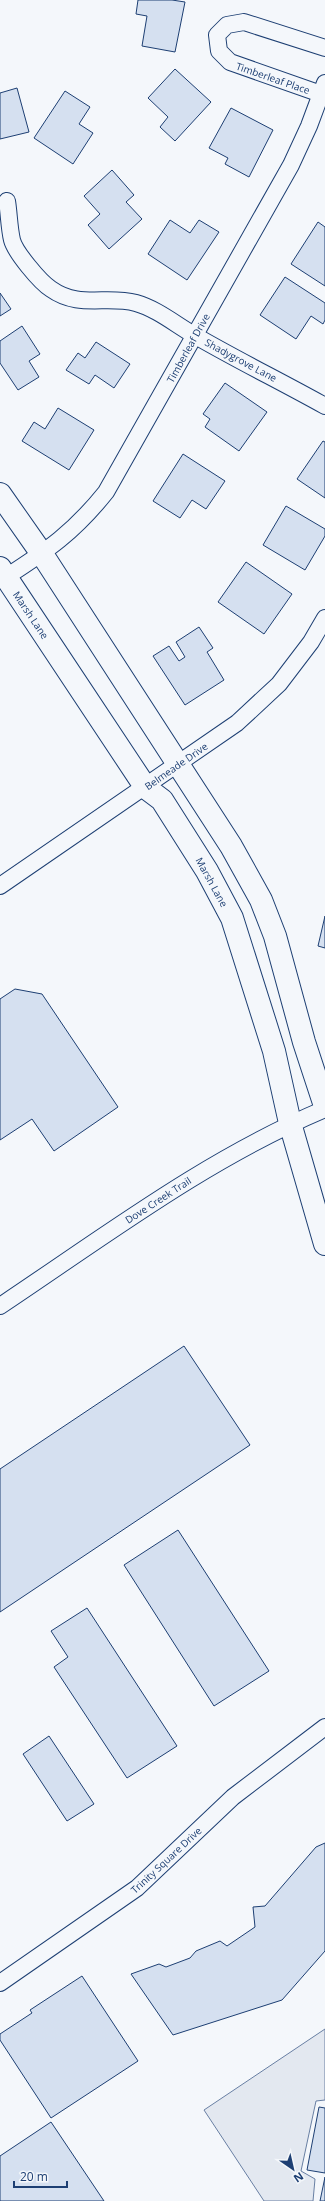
<svg xmlns="http://www.w3.org/2000/svg" width="325" height="2201" font-family="'Open Sans',sans-serif">
  <style>
    .parking { fill: #e3e8f0; stroke: #687fa3 }
    .building { fill: #d5e0f0; stroke: #1d3f73 }
    .lines { fill: none; stroke-linecap: round; stroke-linejoin: round }
    .street-casing { stroke: #1d3f73; stroke-width: 18 }
    .secondary-casing { stroke: #1d3f73; stroke-width: 24 }
    .street { stroke: #f4f7fb; stroke-width: 16 }
    .secondary { stroke: #f4f7fb; stroke-width: 22 }
    .labels { text-anchor: middle; stroke-width: 3; stroke-linejoin: round; paint-order: stroke }
    .street-label { font-size: 10px; fill: #1d3f73; stroke: #f4f7fb }
  </style>
  <rect width="100%" height="100%" fill="#f4f7fb"/>
  <!-- parking -->
  <path class="parking" d="M325,2029V2100L316,2101L301,2171L315,2179L313,2201H264L204,2110Z"/>
  <!-- building -->
  <g class="building">
    <path d="M138,0H172L185,2L175,52L142,46L147,16L136,14Z"/>
    <path d="M175,69L211,102L175,141L160,127L168,117L148,98Z"/>
    <path d="M17,88L29,132L0,139V93Z"/>
    <path d="M65,91L90,107L79,124L93,133L73,164L34,138Z"/>
    <path d="M231,108L273,130L249,177L225,164L228,158L209,148Z"/>
    <path d="M112,170L134,195L126,202L142,219L109,249L88,225L100,214L84,196Z"/>
    <path d="M170,220L190,233L199,220L219,232L187,280L148,254Z"/>
    <path d="M318,222L325,227V286L291,264Z"/>
    <path d="M285,277L325,303V320L323,324L311,316L296,339L260,315Z"/>
    <path d="M0,293L11,309L0,316Z"/>
    <path d="M22,326L40,354L29,361L39,377L18,390L0,363V341Z"/>
    <path d="M96,342L130,364L114,388L95,375L89,384L66,370L78,353L85,358Z"/>
    <path d="M225,383L267,412L239,451L205,427L210,419L203,414Z"/>
    <path d="M58,408L94,430L69,470L22,441L34,422L45,429Z"/>
    <path d="M323,441L325,442V498L297,479Z"/>
    <path d="M183,454L225,481L206,509L192,500L180,518L153,501Z"/>
    <path d="M286,506L325,529V536L305,570L263,545Z"/>
    <path d="M246,562L292,594L264,634L218,602Z"/>
    <path d="M199,627L213,648L207,652L224,680L185,705L153,656L169,646L179,661L185,657L176,642Z"/>
    <path d="M325,916V948L318,946Z"/>
    <path d="M15,989L42,994L118,1107L54,1151L32,1119L0,1140V999Z"/>
    <path d="M184,1346L250,1445L0,1612V1469Z"/>
    <path d="M178,1530L269,1671L214,1706L124,1565Z"/>
    <path d="M87,1608L177,1746L127,1778L54,1667L68,1657L51,1631Z"/>
    <path d="M49,1736L94,1804L67,1821L23,1754Z"/>
    <path d="M325,1843V1951L282,2000L173,2035L131,1974L159,1964L166,1967L190,1958L196,1951L220,1941L227,1946L255,1927L253,1907L265,1906L316,1847Z"/>
    <path d="M82,1976L138,2061L51,2118L0,2040V2034L32,2013L30,2010Z"/>
    <path d="M319,2107L325,2108V2173L307,2170Z"/>
    <path d="M51,2122L104,2201H0V2156Z"/>
    <path d="M325,2177V2201H320Z"/>
  </g>
  <g class="lines">
    <defs>
      <g id="street">
        <path d="M321,94L230,62L219,51L217,35L227,25L244,22L325,48"/>
        <path d="M7,201C9,213 9,227 12,240C15,252 40,282 51,289C79,309 106,295 136,303C157,309 175,324 194,335C237,360 282,382 325,406"/>
        <path d="M6,577C48,550 74,532 106,492L291,165L309,126L325,83"/>
        <path d="M0,886L237,723L279,684L311,642L325,618"/>
        <path d="M0,1306C105,1236 208,1158 325,1109"/>
        <path d="M0,1983L137,1888L233,1797L325,1727"/>
      </g>
      <g id="secondary">
        <path d="M0,494L42,554L231,846L261,900L275,936L304,1042L325,1106"/>
        <path d="M0,568L146,788L162,800L207,871L232,918L274,1051L290,1123L325,1244"/>
      </g>
    </defs>
    <!-- street casing -->
    <use href="#street" class="street-casing"/>
    <!-- secondary casing -->
    <use href="#secondary" class="secondary-casing"/>
    <!-- street -->
    <use href="#street" class="street"/>
    <!-- secondary -->
    <use href="#secondary" class="secondary"/>
  </g>
  <g class="labels">
    <!-- street labels -->
    <g class="street-label">
      <text transform="translate(273 78) rotate(19)" y="4">Timberleaf Place</text>
      <text transform="translate(188 348) rotate(-61)" y="4">Timberleaf Drive</text>
      <text transform="translate(241 360) rotate(28)" y="4">Shadygrove Lane</text>
      <text transform="translate(31 615) rotate(56)" y="4">Marsh Lane</text>
      <text transform="translate(176 766) rotate(-35)" y="4">Belmeade Drive</text>
      <text transform="translate(212 882) rotate(61)" y="4">Marsh Lane</text>
      <text transform="translate(158 1200) rotate(-33)" y="4">Dove Creek Trail</text>
      <text transform="translate(166 1860) rotate(-43)" y="4">Trinity Square Drive</text>
    </g>
  </g>
  <!-- north arrow -->
  <g transform="translate(293 2169) rotate(146)" stroke="#f4f7fb" stroke-width="3" paint-order="stroke">
  <path d="M0-3L7 15L0 10L-7 15Z" fill="#1d3f73"/>
  <text y="-6" font-size="11" font-weight="bold" text-anchor="middle" fill="#1d3f73">N</text>
  </g>
  <!-- scale -->
  <path d="M14 2181v6h53v-6" fill="none" stroke="#1d3f73" stroke-width="2"/>
  <text x="20" y="2181" font-size="12" fill="#1d3f73" stroke="#f4f7fb" stroke-width="3" paint-order="stroke">20 m</text>
</svg>
